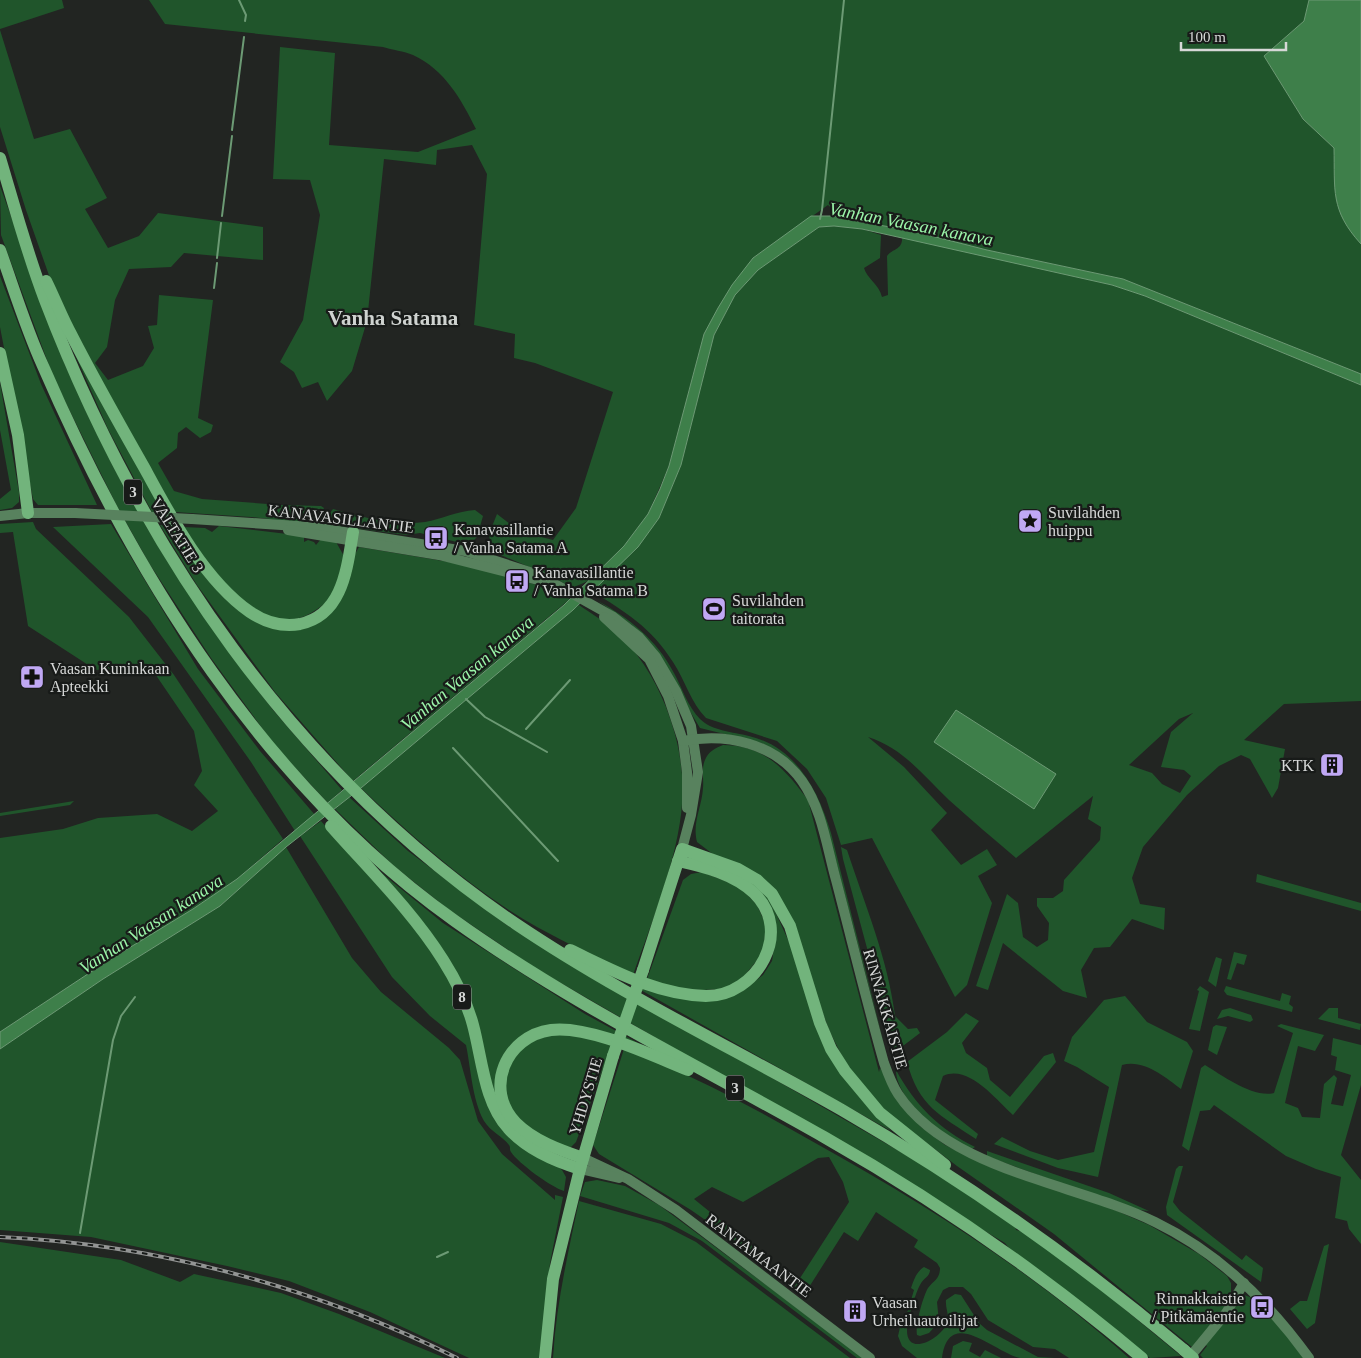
<svg xmlns="http://www.w3.org/2000/svg" width="1361" height="1358" font-family="Georgia,serif">
  <style>
    .green { fill: #20552b; fill-rule: evenodd }
    .water { fill: #3e7f4a; stroke: #6c9a74 }
    .lines { fill: none; stroke-linecap: round; stroke-linejoin: round }
    .stream { stroke: #6c9a74; stroke-width: 2 }
    .secondary { stroke: #58825e; stroke-width: 10 }
    .highway { stroke: #72b47c; stroke-width: 12 }
    .rail-casing { stroke: #929493; stroke-width: 4 }
    .rail { stroke: #181b19; stroke-width: 2; stroke-dasharray: 5.5; stroke-linecap: butt }
    .secondary-bridge { stroke: #58825e; stroke-width: 10 }
    .highway-bridge { stroke: #72b47c; stroke-width: 12 }
    .labels { text-anchor: middle; stroke-width: 4.5; stroke-linejoin: round; paint-order: stroke }
    .shield { fill: #181b19; stroke: #9d9f9e; stroke-width: 1 }
    .shield-label { font-size: 15px; font-weight: bold; fill: #d6d8d7 }
    .poi-label { font-size: 16px; fill: #d6d8d7; stroke: #181b19; text-anchor: start }
    .street-label { font-size: 16px; fill: #d6d8d7; stroke: #181b19 }
    .water-label { font-size: 18px; font-style: italic; fill: #9bf5a9; stroke: #181b19 }
    .district-label { font-size: 21px; font-weight: bold; fill: #cfd3d0; stroke: #181b19 }
  </style>
  <rect width="100%" height="100%" fill="#222522"/>
  <!-- green -->
  <g class="green">
    <path d="M0,0H62L64,8L0,29Z"/>
    <path d="M149,0H1309L1304,21L1264,56L1303,119L1334,148H1361V374L1123,279L987,250L908,230L861,222L840,216L828,205L753,258L704,334L669,466L648,514L624,546L588,581L572,588L551,576L491,551L489,534L497,514L519,531L553,540L576,508L613,392L535,363L514,358L515,334L474,325L487,174L472,145L437,150L436,165L384,159L367,321L352,371L327,401L318,382L302,388L294,372L280,362L303,320L320,215L310,180L273,179L280,47L335,53L329,145L418,152L476,129C461,99 445,70 413,55C404,51 392,50 383,47L165,24Z"/>
    <path d="M0,30L34,139L70,129L107,198L85,209L108,248L139,236L158,213L263,227V260L184,253L171,267L129,269L115,300L107,347L95,363L108,380L143,366L154,348L148,326L157,325L159,295L213,300L198,418L213,425L211,432L200,438L186,427L178,433L177,448L158,463L174,491L202,499L281,505L321,506L324,508L319,518H314L315,524L251,517L175,512L82,346L51,281L26,210L0,127Z"/>
    <path d="M0,186L65,365L124,487L147,528L220,640L273,710L342,790L328,803L276,747L211,658L149,563L117,506L54,379L1,235Z"/>
    <path d="M834,226L862,229L881,235L880,258L864,268C867,279 879,284 882,297L888,295L887,256C893,248 903,250 902,237L1112,285L1145,296L1361,385V701L1284,704L1244,740L1285,749L1278,788L1272,798L1250,759L1241,755L1219,766L1187,795L1143,847L1132,878L1140,904L1165,908L1164,930L1132,919L1110,947L1094,948L1081,970L1087,998L1063,991L1003,943L988,990L976,986L1007,894L1018,903L1023,937L1037,947L1048,940L1049,923L1037,906V898H1053L1063,891L1064,880L1100,840L1101,827L1088,819L1093,796L1016,858C994,839 971,820 949,800C924,776 903,748 868,737L904,767L947,813L931,830L961,865L987,849L997,865L978,876L992,903L967,985L955,997L872,838L841,845L826,798L807,769L777,741L706,718C691,703 685,680 673,662C651,627 625,612 592,591L659,518L681,465L714,335L735,295L758,270L819,227ZM1193,713L1171,732L1161,767L1184,770L1191,776L1180,793L1162,784L1152,773L1129,765L1179,719Z"/>
    <path d="M0,276L41,384L97,505H38L33,499L0,327Z"/>
    <path d="M70,343L165,513L152,512L108,429Z"/>
    <path d="M0,383L19,492V502L12,508L0,510V499L11,490L0,430Z"/>
    <path d="M333,509C362,517 394,526 425,522C442,519 457,511 475,510L483,516L477,537L469,545L420,533L406,535L326,524L329,519L326,518Z"/>
    <path d="M33,522L36,529L129,617L174,675L283,839L237,879L193,909L106,962L0,1032V838L63,829L98,818L157,814L192,831L218,811L194,785L202,771L194,731L149,665L96,670L28,626L13,532L0,533V524Z"/>
    <path d="M111,524L198,669L260,751L315,815L295,831L251,762L148,617L53,527Z"/>
    <path d="M160,525L173,526L245,612L313,625L359,547L467,565L547,588L570,599L353,781L275,692L197,585Z"/>
    <path d="M219,526L304,536V542L308,540L314,542L316,545L321,539L336,542L344,556C341,568 339,582 333,593C329,602 319,608 311,613C260,643 207,563 183,527L205,528L212,532Z"/>
    <path d="M598,601C629,618 657,640 674,673C682,688 688,707 700,719C712,731 733,732 749,736C796,747 818,790 831,833L886,1052L828,831L799,772L790,761L761,743L700,728L646,639L632,625Z"/>
    <path d="M579,605C590,613 603,620 613,629C637,650 654,677 666,707C673,726 679,745 681,766C691,830 654,915 633,975C601,960 568,944 537,927C473,891 415,839 361,788Z"/>
    <path d="M723,745C764,745 785,769 808,800L879,1072L880,1068L920,1126L945,1145L988,1166L1108,1207L1149,1225L1199,1254L1227,1276L1231,1283V1297L1237,1303L1243,1295C1263,1297 1292,1342 1304,1358H1203L1200,1355L1207,1346L1199,1339L1192,1347L1054,1234L957,1166L885,1111L847,1066L829,1030L786,910L697,842C692,822 702,807 703,788C704,779 701,769 705,760C708,752 715,748 723,745Z"/>
    <path d="M349,797L408,851L508,926L925,1166L1015,1226L1016,1230L1024,1232L1099,1288L1181,1356L1150,1358L1110,1325L1009,1248L1005,1243L712,1070L535,968L448,909L394,866L335,809Z"/>
    <path d="M74,801L70,805L0,816V813Z"/>
    <path d="M321,821L418,932L447,976L464,1008L486,1101L562,1170L566,1177L564,1191C551,1187 518,1163 511,1152C509,1149 511,1148 509,1145C502,1136 491,1132 484,1121C472,1099 471,1069 466,1045L430,1016L392,977L300,836Z"/>
    <path d="M286,847L352,958L381,992L449,1048L460,1060L478,1121L502,1154L555,1200V1195L563,1197L550,1263L541,1358H469L370,1312L289,1281L227,1266L91,1237L0,1230V1049L103,979L220,906Z"/>
    <path d="M841,847L847,850C865,905 888,959 895,1016L908,1029L917,1028L920,1033L895,1052L843,859Z"/>
    <path d="M373,866L443,923L585,1014L651,1050L587,1030L516,1041L497,1105L459,981Z"/>
    <path d="M702,872L740,887L757,905L766,925L763,953L740,981L723,989L702,990L677,988L647,979L683,880L691,874Z"/>
    <path d="M1257,874L1361,903V911L1256,882Z"/>
    <path d="M745,876L770,900L858,1095L891,1131L900,1136L623,980L715,999L741,992L763,975L772,961L776,935Z"/>
    <path d="M1234,952L1247,955L1244,965L1237,963L1231,980L1227,979Z"/>
    <path d="M1216,957L1222,959L1216,987L1208,981Z"/>
    <path d="M1200,986L1209,992L1200,1031L1189,1029L1199,991L1197,990Z"/>
    <path d="M1226,986L1280,1001L1282,993L1291,996L1289,1004L1293,1007L1292,1012L1227,995L1224,991Z"/>
    <path d="M1125,996L1147,1022L1187,1042L1193,1051L1181,1089C1165,1077 1144,1059 1122,1065L1098,1177L1058,1168L994,1144L1002,1137L1030,1151L1058,1160L1094,1152L1109,1087L1077,1067L1064,1061L1072,1037L1104,1000Z"/>
    <path d="M1230,1008L1251,1015L1253,1020L1250,1022L1228,1016L1217,1019L1222,1010Z"/>
    <path d="M1329,1008H1338V1018L1361,1024L1360,1030L1318,1019Z"/>
    <path d="M966,1013L979,1021L962,1043L966,1053L987,1068L990,1080L1010,1097L1044,1056L1053,1053L1056,1062L1013,1115C996,1100 969,1064 943,1076L935,1100L978,1134L976,1139C940,1115 919,1107 907,1062L947,1032Z"/>
    <path d="M1281,1024L1324,1035L1315,1051L1298,1046L1285,1103L1298,1108L1302,1117L1320,1118L1324,1084L1334,1075L1337,1078L1331,1104L1343,1106L1351,1075L1335,1070L1337,1057L1331,1055L1333,1038L1361,1045V1085L1341,1155L1361,1180V1244L1349,1229L1347,1221L1335,1218L1341,1177L1316,1169L1286,1156L1214,1105L1210,1110L1200,1111L1189,1151L1182,1146L1201,1068L1205,1065C1223,1076 1253,1098 1274,1093L1293,1033L1277,1026Z"/>
    <path d="M1216,1025L1227,1027L1217,1055L1208,1050L1213,1027Z"/>
    <path d="M544,1034L573,1035L612,1044L576,1142L571,1147C551,1145 527,1131 514,1115C502,1102 502,1074 510,1059C517,1047 532,1041 544,1034Z"/>
    <path d="M624,1049C692,1074 754,1108 817,1144C927,1205 1035,1274 1129,1358H1069L1055,1349L1033,1347L988,1320L971,1294L963,1287H949L943,1290L937,1302L939,1322L929,1333L920,1336L917,1335C915,1326 923,1296 928,1288C934,1280 940,1279 940,1268L937,1263L914,1247L918,1240L876,1212L858,1241L844,1232L804,1295L793,1289L849,1202L843,1182L829,1157L818,1158L743,1202L712,1187L694,1199L757,1250L764,1261L691,1210L599,1154L593,1145Z"/>
    <path d="M896,1070C915,1105 939,1129 975,1147L972,1149C945,1138 896,1101 896,1070Z"/>
    <path d="M987,1151L1109,1193L1149,1211L1132,1209L997,1160L987,1156Z"/>
    <path d="M1179,1166H1183L1173,1202L1180,1211L1242,1260L1246,1255L1263,1268L1261,1282L1167,1215L1166,1207L1176,1169Z"/>
    <path d="M597,1180L625,1186L659,1205L864,1358H857L702,1241L669,1223L580,1196L585,1182Z"/>
    <path d="M579,1201L661,1224L696,1242L850,1358H553C556,1305 568,1253 579,1201Z"/>
    <path d="M0,1242L121,1260L180,1282L194,1274L281,1293L339,1314L445,1358H0Z"/>
    <path d="M1329,1244L1315,1323L1307,1329L1290,1309L1300,1301H1307L1324,1246Z"/>
    <path d="M924,1267L930,1270C930,1277 923,1278 920,1285C915,1294 908,1319 907,1329C906,1358 941,1339 947,1323C950,1316 945,1308 946,1300L955,1294L961,1295L979,1323L987,1330L1038,1357L1055,1358C1044,1358 1031,1358 1020,1358C995,1353 949,1305 942,1358H917L902,1346L898,1336L901,1323H904L914,1290L911,1288C914,1280 916,1272 924,1267Z"/>
    <path d="M963,1341L972,1343L969,1351L980,1357L985,1350L1001,1358H951L953,1346Z"/>
  </g>
  <!-- water -->
  <g class="water">
    <path d="M1309,0H1361V244C1330,210 1335,190 1334,148L1303,119L1264,56L1304,21Z"/>
    <path d="M811,216H840L861,222L908,230L987,250L1123,279L1361,374V385L1145,296L1112,285L862,229L834,226L819,227L758,270L735,295L714,335L681,465L659,518L638,547L573,610L361,788L286,847L220,906L103,979L0,1049V1032L106,962L193,909L237,879L564,605L624,546L648,514L660,489L669,466L704,334L718,308L732,285L753,258Z"/>
    <path d="M956,710L1056,774L1034,809L934,742Z"/>
  </g>
  <g class="lines">
    <!-- stream -->
    <g class="stream">
      <path d="M239,0L246,15L245,21"/>
      <path d="M232,130L244,37"/>
      <path d="M222,216L232,136"/>
      <path d="M820,219L822,210L844,0"/>
      <path d="M217,258L221,223"/>
      <path d="M214,288L217,263"/>
      <path d="M466,699L485,717L547,752"/>
      <path d="M526,729L570,680"/>
      <path d="M453,748L558,861"/>
      <path d="M80,1233L113,1040L121,1016L135,997"/>
      <path d="M437,1257L448,1252"/>
    </g>
    <!-- secondary -->
    <g class="secondary">
      <path d="M0,516L28,513H75"/>
      <path d="M192,519L312,527L465,551L539,575L612,616L639,637L656,657L676,691L691,726L698,772L691,815L682,849"/>
      <path d="M288,530L439,555L538,580"/>
      <path d="M604,617L649,659L668,696L683,741L687,772V808"/>
      <path d="M683,741C727,733 775,743 802,781C822,809 827,848 836,880C852,941 867,1003 884,1063C888,1074 892,1085 898,1094C949,1171 1076,1183 1155,1222C1219,1253 1268,1301 1309,1358"/>
      <path d="M583,1158L628,1179L676,1210L870,1358"/>
      <path d="M580,1169L619,1178"/>
      <path d="M1189,1358L1226,1313L1244,1283"/>
    </g>
    <!-- highway -->
    <g class="highway">
      <path d="M0,158C14,205 27,253 45,300C139,546 295,775 516,924C620,994 733,1048 842,1110C963,1180 1077,1260 1184,1350"/>
      <path d="M0,250C14,289 26,329 43,366C134,576 266,787 455,921C571,1004 701,1067 824,1137C937,1201 1043,1275 1142,1358"/>
      <path d="M46,281C55,299 62,318 72,336C95,381 120,425 145,469C171,517 204,580 250,612C265,622 283,627 300,624C343,615 347,568 353,532"/>
      <path d="M0,353L18,435L28,513"/>
      <path d="M331,826C369,869 412,911 443,960C455,979 467,1002 473,1025C482,1058 484,1102 508,1128C526,1149 554,1161 580,1169"/>
      <path d="M570,950C612,970 657,995 706,996C757,996 794,932 754,893C734,874 705,867 678,861"/>
      <path d="M643,970L682,849L738,869L757,880L772,894L790,926L820,1023L831,1049L845,1071L880,1113L945,1165"/>
      <path d="M583,1158C560,1150 534,1141 516,1123C483,1089 506,1036 551,1030C589,1025 653,1056 688,1070"/>
      <path d="M545,1358L553,1279L580,1169L613,1056"/>
    </g>
    <defs>
      <path id="rail" d="M0,1237C158,1244 316,1288 457,1358"/>
    </defs>
    <!-- rail casing -->
    <use href="#rail" class="rail-casing"/>
    <!-- rail -->
    <use href="#rail" class="rail"/>
    <!-- secondary-bridge -->
    <path class="secondary-bridge" d="M75,513L192,519"/>
    <!-- highway-bridge -->
    <g class="highway-bridge">
      <path d="M613,1056L643,970"/>
      <path d="M1184,1350L1193,1358"/>
    </g>
  </g>
  <!-- icons -->
  <defs>
    <symbol id="sight-square" viewBox="-11 -11 22 22"><rect x="-9" y="-9" width="18" height="18" rx="4" fill="#c0a8f4" stroke="#181b19"/><path d="M0-6L1.8-2.2L6-1.7L2.9 1.2L3.7 5.4L0 3.3L-3.7 5.4L-2.9 1.2L-6-1.7L-1.8-2.2Z" fill="#111"/></symbol>
    <symbol id="bus-square" viewBox="-11 -11 22 22"><rect x="-9" y="-9" width="18" height="18" rx="4" fill="#c0a8f4" stroke="#181b19"/><path d="M-5-6H5V4H4V6H2V4H-2V6H-4V4H-5ZM-3.5-4V0h7V-4ZM-3.5 1.2v1.5H-2V1.2ZM2 1.2v1.5H3.5V1.2Z" fill="#111"/></symbol>
    <symbol id="stadium-square" viewBox="-11 -11 22 22"><rect x="-9" y="-9" width="18" height="18" rx="4" fill="#c0a8f4" stroke="#181b19"/><path d="M0-5a6.5 5 0 1 0 0 10a6.5 5 0 1 0 0-10ZM-3.5-1.8h7v3.6h-7Z" fill="#111"/></symbol>
    <symbol id="pharmacy-square" viewBox="-11 -11 22 22"><rect x="-9" y="-9" width="18" height="18" rx="4" fill="#c0a8f4" stroke="#181b19"/><path d="M-2-6h4v4h4v4h-4v4h-4v-4h-4v-4h4Z" fill="#111"/></symbol>
    <symbol id="building-square" viewBox="-11 -11 22 22"><rect x="-9" y="-9" width="18" height="18" rx="4" fill="#c0a8f4" stroke="#181b19"/><path d="M-4-6H4V6H1V3H-1V6H-4ZM-2.5-4.3h1.7v1.8h-1.7ZM.8-4.3h1.7v1.8H.8ZM-2.5-1h1.7V.8h-1.7ZM.8-1h1.7V.8H.8Z" fill="#111"/></symbol>
  </defs>
  <g fill-rule="evenodd">
    <use href="#sight-square" x="1016" y="507" width="28" height="28"/>
    <use href="#bus-square" x="422" y="524" width="28" height="28"/>
    <use href="#bus-square" x="503" y="567" width="28" height="28"/>
    <use href="#stadium-square" x="700" y="595" width="28" height="28"/>
    <use href="#pharmacy-square" x="18" y="663" width="28" height="28"/>
    <use href="#building-square" x="1318" y="751" width="28" height="28"/>
    <use href="#bus-square" x="1248" y="1293" width="28" height="28"/>
    <use href="#building-square" x="841" y="1297" width="28" height="28"/>
  </g>
  <g class="labels">
    <!-- shield labels -->
    <g class="shield">
      <rect x="124" y="479.5" width="18" height="25" rx="4"/>
      <rect x="453" y="984.5" width="18" height="25" rx="4"/>
      <rect x="726" y="1075.5" width="18" height="25" rx="4"/>
    </g>
    <g class="shield-label">
      <text x="133" y="497">3</text>
      <text x="462" y="1002">8</text>
      <text x="735" y="1093">3</text>
    </g>
    <!-- poi labels -->
    <g class="poi-label">
      <text x="1048" y="518">Suvilahden<tspan x="1048" dy="18">huippu</tspan></text>
      <text x="454" y="535">Kanavasillantie<tspan x="454" dy="18">/ Vanha Satama A</tspan></text>
      <text x="534" y="578">Kanavasillantie<tspan x="534" dy="18">/ Vanha Satama B</tspan></text>
      <text x="732" y="606">Suvilahden<tspan x="732" dy="18">taitorata</tspan></text>
      <text x="50" y="674">Vaasan Kuninkaan<tspan x="50" dy="18">Apteekki</tspan></text>
      <text x="1314" y="771" text-anchor="end">KTK</text>
      <text x="1244" y="1304" text-anchor="end">Rinnakkaistie<tspan x="1244" dy="18">/ Pitkämäentie</tspan></text>
      <text x="872" y="1308">Vaasan<tspan x="872" dy="18">Urheiluautoilijat</tspan></text>
    </g>
    <!-- street labels -->
    <g class="street-label">
      <text transform="translate(341 518) rotate(7)" y="6">KANAVASILLANTIE</text>
      <text transform="translate(178 535) rotate(58)" y="6">VALTATIE 3</text>
      <text transform="translate(886 1009) rotate(74)" y="6">RINNAKKAISTIE</text>
      <text transform="translate(585 1096) rotate(-73)" y="6">YHDYSTIE</text>
      <text transform="translate(759 1255) rotate(37)" y="6">RANTAMAANTIE</text>
    </g>
    <!-- water labels -->
    <g class="water-label">
      <text transform="translate(911 224) rotate(11)" y="6">Vanhan Vaasan kanava</text>
      <text transform="translate(467 673) rotate(-40)" y="6">Vanhan Vaasan kanava</text>
      <text transform="translate(151 924) rotate(-33)" y="6">Vanhan Vaasan kanava</text>
    </g>
    <!-- district labels -->
    <g class="district-label">
      <text x="393" y="325">Vanha Satama</text>
    </g>
  </g>
  <!-- scale -->
  <path d="M1181 42v8h105v-8" fill="none" stroke="#d6d8d7" stroke-width="2.5"/>
  <text x="1188" y="42" font-size="15" fill="#d6d8d7" stroke="#181b19" stroke-width="4" paint-order="stroke">100 m</text>
</svg>
